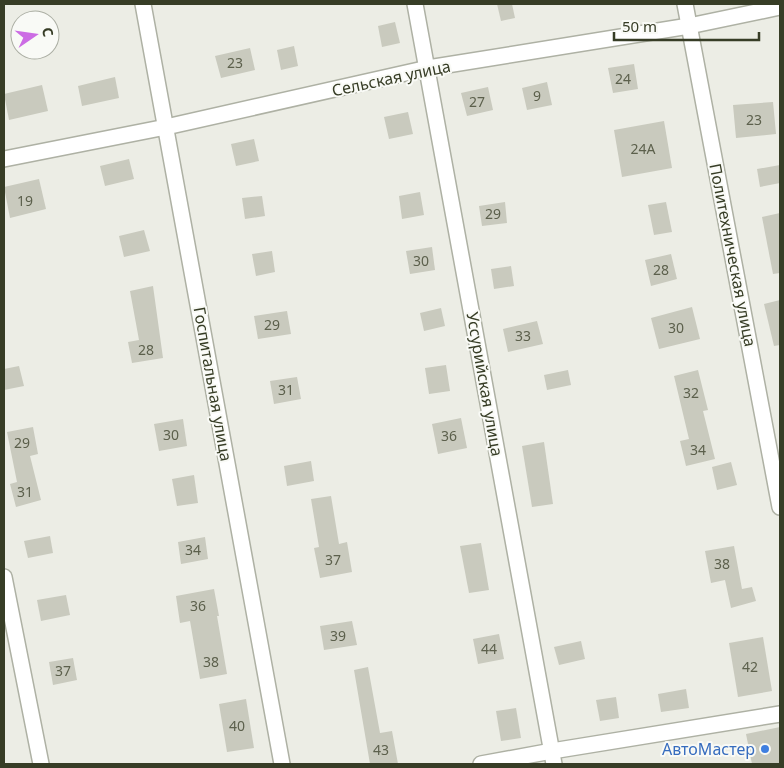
<svg xmlns="http://www.w3.org/2000/svg" width="784" height="768" font-family="'Noto Sans',sans-serif">
  <style>
    .building { fill: #c9cabe }
    .lines { fill: none; stroke-linecap: round; stroke-linejoin: round }
    .minor-casing { stroke: #aeb1a4; stroke-width: 18 }
    .minor { stroke: #fff; stroke-width: 15 }
    .shop-dot { fill: #3f7fe0; stroke: #f9faf6; stroke-width: 2 }
    .labels { text-anchor: middle; stroke-width: 4; stroke-linejoin: round; paint-order: stroke }
    .number-label { font-size: 14px; fill: #5c604c }
    .street-label { font-size: 16px; fill: #373d26; stroke: #f9faf6 }
    .shop-label { font-size: 16px; fill: #366cbe; stroke: #f9faf6; text-anchor: end }
  </style>
  <rect width="100%" height="100%" fill="#ecede5"/>
  <!-- building -->
  <g class="building">
    <path d="M497,4H512L515,18L501,21Z"/>
    <path d="M395,22L400,43L382,47L378,26Z"/>
    <path d="M294,46L298,66L281,70L277,50Z"/>
    <path d="M250,48L255,70L221,78L215,56Z"/>
    <path d="M634,64L638,89L613,93L608,68Z"/>
    <path d="M115,77L119,98L82,106L78,86Z"/>
    <path d="M547,82L552,105L527,110L522,88Z"/>
    <path d="M42,85L48,111L9,120L4,94Z"/>
    <path d="M488,87L493,110L467,116L461,93Z"/>
    <path d="M773,102L776,134L736,138L733,105Z"/>
    <path d="M408,112L413,134L389,139L384,117Z"/>
    <path d="M664,121L672,168L622,177L614,130Z"/>
    <path d="M254,139L259,161L236,166L231,144Z"/>
    <path d="M129,159L134,179L105,186L100,166Z"/>
    <path d="M780,165V183L760,187L757,169Z"/>
    <path d="M39,179L46,209L10,218L4,187Z"/>
    <path d="M420,192L424,215L402,219L399,196Z"/>
    <path d="M262,196L265,216L245,219L242,198Z"/>
    <path d="M505,202L507,223L482,226L479,206Z"/>
    <path d="M666,202L672,232L654,235L648,205Z"/>
    <path d="M780,213V273L773,274L762,217Z"/>
    <path d="M144,230L150,251L124,257L119,236Z"/>
    <path d="M432,247L435,270L410,274L406,251Z"/>
    <path d="M272,251L275,272L256,276L252,254Z"/>
    <path d="M671,254L677,279L651,286L645,260Z"/>
    <path d="M511,266L514,286L494,289L491,269Z"/>
    <path d="M153,286L163,358L132,363L128,342L139,340L130,291Z"/>
    <path d="M780,300V345L774,346L764,304Z"/>
    <path d="M692,307L700,339L659,349L651,318Z"/>
    <path d="M441,308L445,326L424,331L420,313Z"/>
    <path d="M287,311L291,334L258,339L254,316Z"/>
    <path d="M537,321L543,344L508,352L503,329Z"/>
    <path d="M446,365L450,391L429,394L425,368Z"/>
    <path d="M19,366L24,386L4,390V369Z"/>
    <path d="M568,370L571,385L547,390L544,375Z"/>
    <path d="M698,370L708,410L703,411L715,459L686,466L680,441L689,439L674,376Z"/>
    <path d="M297,377L301,399L274,404L270,381Z"/>
    <path d="M461,418L467,448L438,454L432,424Z"/>
    <path d="M183,419L187,446L159,451L154,424Z"/>
    <path d="M33,427L38,454L30,456L41,500L16,507L10,484L17,482L7,432Z"/>
    <path d="M544,442L553,504L532,507L522,446Z"/>
    <path d="M311,461L314,481L287,486L284,466Z"/>
    <path d="M731,462L737,485L717,490L712,467Z"/>
    <path d="M194,475L198,503L177,506L172,479Z"/>
    <path d="M331,496L339,544L347,542L352,572L320,578L314,548L319,547L311,499Z"/>
    <path d="M50,536L53,553L28,558L24,541Z"/>
    <path d="M205,537L208,559L181,564L178,542Z"/>
    <path d="M481,543L489,590L469,593L460,546Z"/>
    <path d="M734,546L742,589L752,587L756,601L731,608L725,580L711,583L705,551Z"/>
    <path d="M214,589L219,616H217L227,674L200,679L190,621L180,623L176,596Z"/>
    <path d="M66,595L70,615L41,621L37,600Z"/>
    <path d="M352,621L357,645L324,650L320,626Z"/>
    <path d="M499,634L504,659L478,664L473,639Z"/>
    <path d="M763,637L772,691L738,697L729,643Z"/>
    <path d="M581,641L585,659L559,665L554,647Z"/>
    <path d="M73,658L77,680L53,685L49,662Z"/>
    <path d="M368,667L380,733L392,731L398,764H370L354,670Z"/>
    <path d="M686,689L689,708L661,712L658,694Z"/>
    <path d="M616,697L619,718L600,721L596,700Z"/>
    <path d="M246,699L254,748L227,752L219,704Z"/>
    <path d="M516,708L521,738L501,741L496,711Z"/>
    <path d="M780,727V764H752L746,734Z"/>
  </g>
  <g class="lines">
    <defs>
      <g id="minor">
        <path d="M143,4L282,764"/>
        <path d="M415,4L554,764"/>
        <path d="M685,4L780,507"/>
        <path d="M4,159L166,127L428,68L689,26L780,7"/>
        <path d="M4,577L41,764"/>
        <path d="M481,764L552,751L780,714"/>
      </g>
    </defs>
    <!-- minor casing -->
    <use href="#minor" class="minor-casing"/>
    <!-- minor -->
    <use href="#minor" class="minor"/>
  </g>
  <!-- markers -->
  <circle class="shop-dot" cx="765" cy="749" r="5"/>
  <g class="labels">
    <!-- number labels -->
    <g class="number-label">
      <text x="235" y="68">23</text>
      <text x="623" y="84">24</text>
      <text x="537" y="101">9</text>
      <text x="477" y="107">27</text>
      <text x="754" y="125">23</text>
      <text x="643" y="154">24А</text>
      <text x="25" y="206">19</text>
      <text x="493" y="219">29</text>
      <text x="421" y="266">30</text>
      <text x="661" y="275">28</text>
      <text x="272" y="330">29</text>
      <text x="676" y="333">30</text>
      <text x="523" y="341">33</text>
      <text x="146" y="355">28</text>
      <text x="286" y="395">31</text>
      <text x="691" y="398">32</text>
      <text x="171" y="440">30</text>
      <text x="449" y="441">36</text>
      <text x="22" y="448">29</text>
      <text x="698" y="455">34</text>
      <text x="25" y="497">31</text>
      <text x="193" y="555">34</text>
      <text x="333" y="565">37</text>
      <text x="722" y="569">38</text>
      <text x="198" y="611">36</text>
      <text x="338" y="641">39</text>
      <text x="489" y="654">44</text>
      <text x="211" y="667">38</text>
      <text x="750" y="672">42</text>
      <text x="63" y="676">37</text>
      <text x="237" y="731">40</text>
      <text x="381" y="755">43</text>
    </g>
    <!-- street labels -->
    <g class="street-label">
      <text transform="translate(391 78) rotate(-12)" y="6">Сельская улица</text>
      <text transform="translate(733 255) rotate(79)" y="6">Политехническая улица</text>
      <text transform="translate(213 384) rotate(80)" y="6">Госпитальная улица</text>
      <text transform="translate(485 384) rotate(80)" y="6">Уссурийская улица</text>
    </g>
    <!-- shop labels -->
    <g class="shop-label">
      <text x="755" y="755">АвтоМастер</text>
    </g>
  </g>
  <!-- border -->
  <rect width="784" height="768" fill="none" stroke="#373d26" stroke-width="10"/>
  <!-- north arrow -->
  <g transform="translate(35 35) rotate(77)"><circle r="24" fill="#f9faf6" stroke="#abaea3"/>
  <path d="M0-4L9 19L0 12L-9 19Z" fill="#cc6ce4"/>
  <text y="-8" font-size="14" font-weight="bold" text-anchor="middle" fill="#373d26">С</text>
  </g>
  <!-- scale -->
  <path d="M614 32v8h145v-8" fill="none" stroke="#373d26" stroke-width="2.5"/>
  <text x="622" y="32" font-size="15" fill="#373d26" stroke="#f9faf6" stroke-width="4" paint-order="stroke">50 m</text>
</svg>
